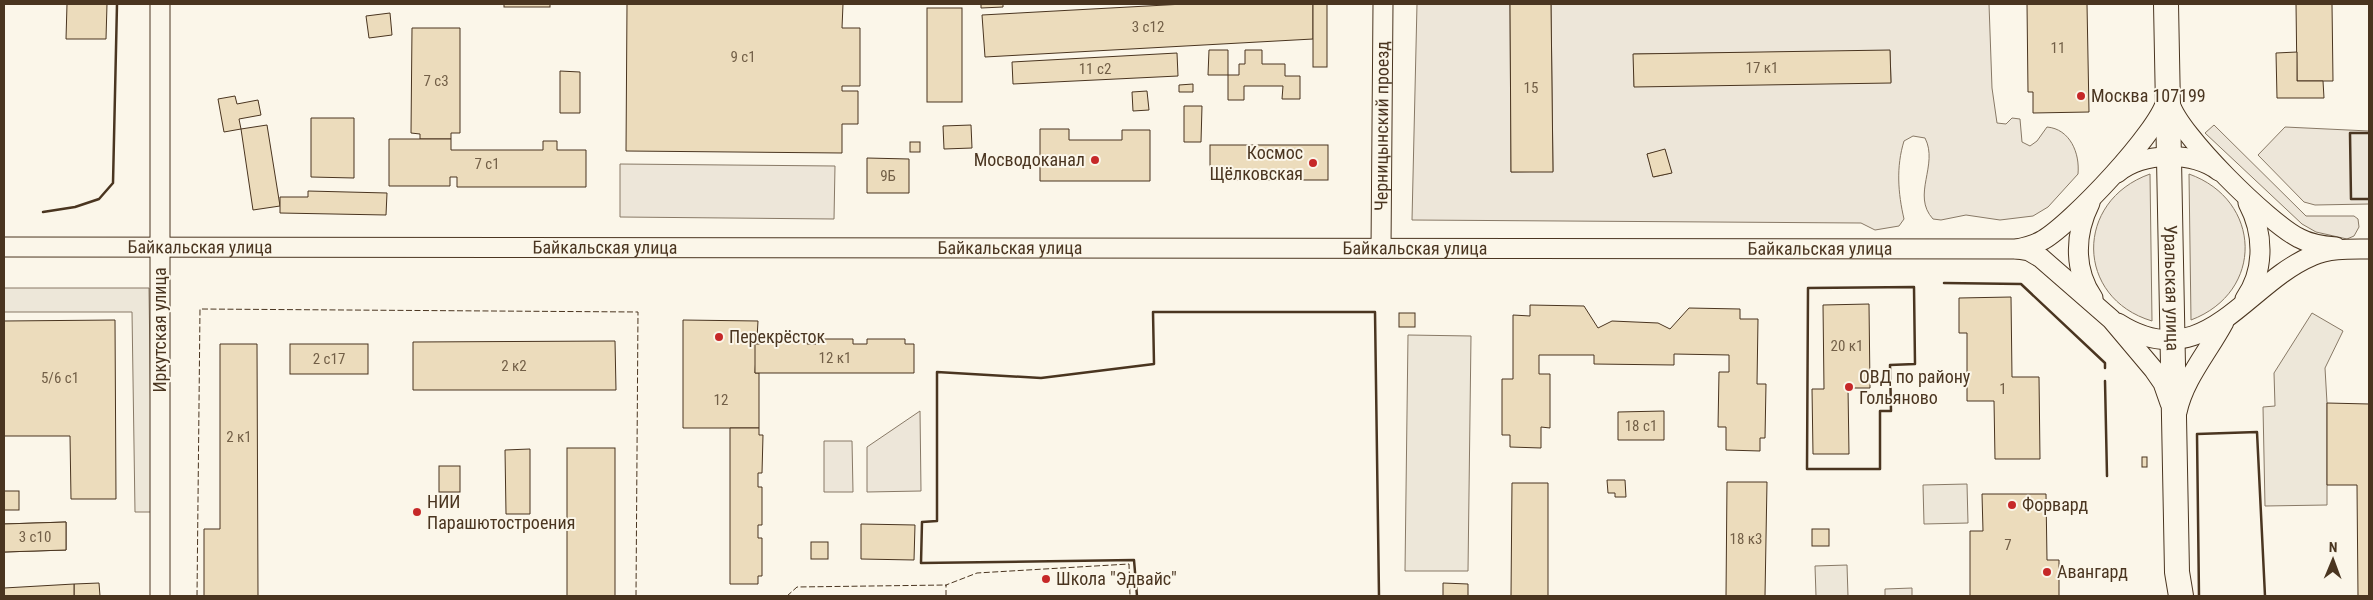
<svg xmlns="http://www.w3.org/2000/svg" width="2373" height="600" font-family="'Roboto Condensed',sans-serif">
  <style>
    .green { fill: #ede6d9; stroke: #887966; fill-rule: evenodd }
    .parking { fill: #ede7d9; stroke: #887966 }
    .building { fill: #ecdcbc; stroke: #4a3520 }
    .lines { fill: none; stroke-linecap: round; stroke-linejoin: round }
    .minor-casing { stroke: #4a3520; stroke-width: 21 }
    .major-casing { stroke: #4a3520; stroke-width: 26 }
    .minor { stroke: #fbf6e9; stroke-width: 19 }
    .major { stroke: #fbf6e9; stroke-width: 24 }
    .fence { stroke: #4a3520; stroke-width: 1; stroke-dasharray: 6 2.5; stroke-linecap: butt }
    .wall { stroke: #4a3520; stroke-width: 2.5 }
    .poi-dot { fill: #c62828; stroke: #fbf6e9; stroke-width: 2 }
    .labels { text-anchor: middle; stroke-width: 4; stroke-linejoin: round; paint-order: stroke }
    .number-label { font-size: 15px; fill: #725f47 }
    .poi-label { font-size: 18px; fill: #4a3520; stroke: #fbf6e9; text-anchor: start }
    .street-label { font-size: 18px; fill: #4a3520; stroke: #fbf6e9 }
  </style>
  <rect width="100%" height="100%" fill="#fbf6e9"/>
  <!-- green -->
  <g class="green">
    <path d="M1417,4H1510L1511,172L1553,171L1551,4H1989L1992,88L1997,123L2006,124L2012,118L2020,119L2022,142L2030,146L2037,141L2047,127C2070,129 2080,153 2078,174L2048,207L2033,216L2000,220L1966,215L1941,220L1933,219C1911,195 1939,165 1925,138L1913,136L1904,141C1896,167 1898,193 1904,219L1899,226L1875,230L1861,223L1412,220ZM1890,51L1891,82L1634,86V54ZM1665,150L1671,173L1654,177L1647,154Z"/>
    <path d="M2214,125L2306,216H2354L2358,219L2359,227L2354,236L2347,239L2316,232L2302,224L2205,133Z"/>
    <path d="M2285,127L2369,131V204L2315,205L2304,202L2258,155Z"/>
    <path d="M620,164L835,166L834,219L620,217Z"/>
    <path d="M2150,174L2152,321C2075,298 2074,201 2150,174Z"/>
    <path d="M2189,174C2262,200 2265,292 2191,320Z"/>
    <path d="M920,411L921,491L867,492V447Z"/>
    <path d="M824,441H852L853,492H824Z"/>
    <path d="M1912,588V596H1885V589Z"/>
  </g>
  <!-- parking -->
  <g class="parking">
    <path d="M4,288H149L152,512H135L132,312H4Z"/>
    <path d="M2312,313L2343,331L2325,368L2327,403V505L2265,506L2263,407L2275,406L2274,373Z"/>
    <path d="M1408,335L1471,336L1468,571H1405Z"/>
    <path d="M1967,484L1968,523L1924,524L1923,485Z"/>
    <path d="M1847,565L1848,596H1816L1815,566Z"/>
  </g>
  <!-- building -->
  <g class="building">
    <path d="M67,4H107L106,39H66Z"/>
    <rect x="504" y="4" width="46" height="3"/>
    <path d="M627,4H843L842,28H860V86H842V91H858V124H842V153L626,151Z"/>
    <path d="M981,4H1003V7L981,8Z"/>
    <path d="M1184,4H1313V39L985,57L982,15Z"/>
    <rect x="1313" y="4" width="14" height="63"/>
    <path d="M1510,4H1551L1553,172H1511Z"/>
    <path d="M2027,4H2087L2089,112L2033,113V92H2028Z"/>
    <path d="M2296,4H2332L2333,81H2297Z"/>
    <rect x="927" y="8" width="35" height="94"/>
    <path d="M390,13L392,35L369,38L366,16Z"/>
    <path d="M412,28H460V133H451V139H420V134L411,133Z"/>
    <path d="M1209,50H1228V75H1208Z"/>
    <path d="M1245,50H1262V64H1285V76H1300V99H1282L1283,86H1244V100H1228V75H1239V64H1245Z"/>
    <path d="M1890,50L1891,83L1634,87L1633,54Z"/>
    <path d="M2297,52V81H2323L2324,98H2277L2276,53Z"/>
    <path d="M1177,53L1178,76L1013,84L1012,62Z"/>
    <path d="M560,71L580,72V113H560Z"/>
    <path d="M1193,84V92H1179V85Z"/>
    <path d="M1147,91L1149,110L1133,111L1132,92Z"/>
    <path d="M235,96L237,104L258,100L261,115L239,119L241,129L224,132L218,99Z"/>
    <path d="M1184,106H1202L1201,142H1184Z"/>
    <path d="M311,118H354V178L311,177Z"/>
    <path d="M267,125L280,206L253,210L241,129Z"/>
    <path d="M971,125L972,148L944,149L943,126Z"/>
    <path d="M1040,129H1069V140H1122V130H1150V181H1040Z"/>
    <path d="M389,139H451V150H543V141H557V150H586V187H457V177H450V186H389Z"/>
    <rect x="910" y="142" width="10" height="10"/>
    <rect x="1210" y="145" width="118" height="35"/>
    <path d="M1665,149L1672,173L1653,177L1647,154Z"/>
    <path d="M867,158L909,159V193H867Z"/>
    <path d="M308,191L387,193L386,215L280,213V197H308Z"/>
    <path d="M2011,297L2012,377H2039L2040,459H1995L1994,401H1967V333H1959V298Z"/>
    <path d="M1869,304L1870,388H1848L1849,454H1813L1812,389H1824L1823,305Z"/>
    <path d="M1530,305L1584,306L1598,328L1612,321L1658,323L1670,329L1689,308L1740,309V319H1758L1757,384H1766L1765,438H1760V451L1726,450V427H1718L1719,372H1729V355L1674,354V365L1594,364V355H1539V374H1550V428L1541,427V448L1510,447V435H1502V379H1513V315L1530,316Z"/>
    <rect x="1399" y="313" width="16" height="14"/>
    <path d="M115,320L116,499H71L70,436H4V321Z"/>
    <path d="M683,320L758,321L755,373H759V428H683Z"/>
    <path d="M763,339H807V344H816L815,339H853V344H867V339H905V344H914V373H755V344H763Z"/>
    <path d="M615,341L616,390H413V342Z"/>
    <path d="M220,344H257L258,596H204V529H220Z"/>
    <rect x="290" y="344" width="78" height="30"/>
    <path d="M2327,403L2369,404V596H2358L2357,485H2327Z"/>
    <path d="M1664,411V440H1618V412Z"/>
    <path d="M730,428H759V435H763L762,473H758V487H762V525H758V538H762V576H758V584H730Z"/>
    <rect x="567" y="448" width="48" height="148"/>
    <path d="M530,449V514H506L505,450Z"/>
    <rect x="2142" y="457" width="5" height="10"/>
    <rect x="439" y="466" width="21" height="26"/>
    <path d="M1607,480H1625L1626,497H1615V493H1608Z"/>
    <path d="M1727,482H1767L1765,596H1726Z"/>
    <path d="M1512,483H1548V596H1511Z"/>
    <rect x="4" y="491" width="15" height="19"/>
    <path d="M1982,494H2046L2047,560H2059V596H1970V531H1983Z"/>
    <path d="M66,522V550L4,552V524Z"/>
    <path d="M66,522V550L4,552V524Z"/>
    <path d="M861,524L915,525L914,560L861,559Z"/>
    <rect x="1812" y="529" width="17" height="17"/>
    <rect x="811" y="542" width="17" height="17"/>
    <path d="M99,583L100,596H74V584Z"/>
    <path d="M1443,583L1468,584V596H1443Z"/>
    <path d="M74,584V596H4V588Z"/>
  </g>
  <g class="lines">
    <defs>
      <g id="minor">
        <path d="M160,4V596"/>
        <path d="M2170,103C2178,134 2269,223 2299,238C2310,244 2324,246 2336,247"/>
        <path d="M2117,173C2143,152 2192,151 2219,171"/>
        <path d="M2090,203C2075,233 2073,269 2093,298"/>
        <path id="s1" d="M4,247L2017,249L2029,251L2041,258L2111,319L2154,370L2163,383L2170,403"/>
        <path id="s2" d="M1381,248L1383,4"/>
        <path d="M2017,249C2026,247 2035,245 2043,240C2072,223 2158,132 2166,101"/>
        <path d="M2245,299C2265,270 2264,233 2248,203"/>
        <path d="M2118,323C2204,378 2245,284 2312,256C2329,248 2351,249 2369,249"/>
        <path d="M2177,412C2184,379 2208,352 2224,322"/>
      </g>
      <g id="major">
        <path id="s3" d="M2166,4L2177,572L2181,596"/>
      </g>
    </defs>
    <!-- minor casing -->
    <use href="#minor" class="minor-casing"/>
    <!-- major casing -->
    <use href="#major" class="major-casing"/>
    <!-- minor -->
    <use href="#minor" class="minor"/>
    <!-- major -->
    <use href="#major" class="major"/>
    <!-- fence -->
    <g class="fence">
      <path d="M197,596L200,309L638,312L636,596"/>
      <path d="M787,596L797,587L946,585V586"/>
      <path d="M946,596V585L977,573L1129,564L1130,596"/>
    </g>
    <!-- wall -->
    <g class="wall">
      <path d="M2369,133H2350L2351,199H2369"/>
      <path d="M43,212L75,207L99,199L113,183L117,4"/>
      <path d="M1944,283L2021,284L2105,363V368"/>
      <path d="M1914,287L1915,364L1890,365L1891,411H1880V469H1807L1808,288Z"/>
      <path d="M2105,381L2107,476"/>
      <path d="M1137,596L1134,560L921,563L922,522L937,521V372L1041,378L1154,364L1153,312H1375L1379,596"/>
      <path d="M2199,596L2197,434L2257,432L2265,596"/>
    </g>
  </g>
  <!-- markers -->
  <g class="poi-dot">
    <circle cx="2081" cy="96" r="5"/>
    <circle cx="1095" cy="160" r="5"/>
    <circle cx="1313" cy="163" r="5"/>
    <circle cx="719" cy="337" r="5"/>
    <circle cx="1849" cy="387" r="5"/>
    <circle cx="2012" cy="505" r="5"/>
    <circle cx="417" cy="512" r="5"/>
    <circle cx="2047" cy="572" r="5"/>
    <circle cx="1046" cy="579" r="5"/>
  </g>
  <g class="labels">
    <!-- number labels -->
    <g class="number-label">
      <text x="1148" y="32">3 с12</text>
      <text x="2058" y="53">11</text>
      <text x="743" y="62">9 с1</text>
      <text x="1762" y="73">17 к1</text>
      <text x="1095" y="74">11 с2</text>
      <text x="436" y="86">7 с3</text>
      <text x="1531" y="93">15</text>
      <text x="487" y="169">7 с1</text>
      <text x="888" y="181">9Б</text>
      <text x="1847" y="351">20 к1</text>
      <text x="835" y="363">12 к1</text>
      <text x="329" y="364">2 c17</text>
      <text x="514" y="371">2 к2</text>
      <text x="60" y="383">5/6 с1</text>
      <text x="2003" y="394">1</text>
      <text x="721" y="405">12</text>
      <text x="1641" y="431">18 с1</text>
      <text x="239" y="442">2 к1</text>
      <text x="35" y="542">3 с10</text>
      <text x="1746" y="544">18 к3</text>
      <text x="2008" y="550">7</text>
    </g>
    <!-- poi labels -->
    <g class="poi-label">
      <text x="2091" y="102">Москва 107199</text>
      <text x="1303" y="159" text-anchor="end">Космос<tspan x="1303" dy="21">Щёлковская</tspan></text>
      <text x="1085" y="166" text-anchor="end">Мосводоканал</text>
      <text x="729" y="343">Перекрёсток</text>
      <text x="1859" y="383">ОВД по району<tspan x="1859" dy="21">Гольяново</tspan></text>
      <text x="427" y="508">НИИ<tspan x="427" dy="21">Парашютостроения</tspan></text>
      <text x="2022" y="511">Форвард</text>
      <text x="2057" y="578">Авангард</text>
      <text x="1056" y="585">Школа "Эдвайс"</text>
    </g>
    <!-- street labels -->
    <g class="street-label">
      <text dy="6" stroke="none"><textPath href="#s2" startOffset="122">Черницынский проезд</textPath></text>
      <text dy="6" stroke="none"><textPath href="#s1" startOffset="196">Байкальская улица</textPath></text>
      <text dy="6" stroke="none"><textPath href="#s1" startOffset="601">Байкальская улица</textPath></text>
      <text dy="6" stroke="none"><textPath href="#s1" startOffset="1006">Байкальская улица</textPath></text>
      <text dy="6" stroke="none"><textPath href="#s1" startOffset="1411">Байкальская улица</textPath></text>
      <text dy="6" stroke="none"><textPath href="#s1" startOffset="1816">Байкальская улица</textPath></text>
      <text dy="6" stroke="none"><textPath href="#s3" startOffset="284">Уральская улица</textPath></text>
      <text transform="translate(160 330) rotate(-90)" y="6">Иркутская улица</text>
    </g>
  </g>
  <!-- border -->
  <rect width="2373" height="600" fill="none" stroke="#4a3520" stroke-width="10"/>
  <!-- north arrow -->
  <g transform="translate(2333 560) rotate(1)" stroke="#fbf6e9" stroke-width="4" paint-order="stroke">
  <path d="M0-4L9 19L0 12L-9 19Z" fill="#4a3520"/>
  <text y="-8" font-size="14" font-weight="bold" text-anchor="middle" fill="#4a3520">N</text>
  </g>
</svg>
